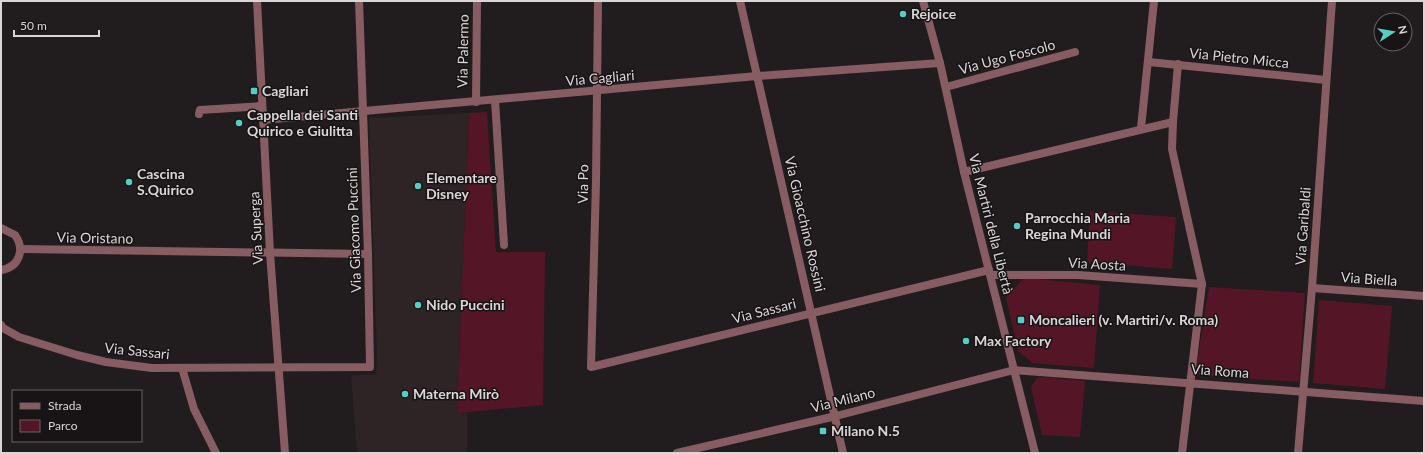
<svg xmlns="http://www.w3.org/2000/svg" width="1425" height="454" font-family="Lato,sans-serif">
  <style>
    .built { fill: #2e2325 }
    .green { fill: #541627 }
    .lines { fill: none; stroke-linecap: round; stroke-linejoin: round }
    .pedestrian { stroke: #875c63; stroke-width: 8 }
    .minor { stroke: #875c63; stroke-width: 8 }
    .poi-dot { fill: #56cec4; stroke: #181415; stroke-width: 1.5 }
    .labels { text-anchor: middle; stroke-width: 3; stroke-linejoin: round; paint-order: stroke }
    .poi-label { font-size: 14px; font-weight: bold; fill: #d9d6d7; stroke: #181415; text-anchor: start }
    .street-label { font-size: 14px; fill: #d9d6d7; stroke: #181415 }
  </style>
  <rect width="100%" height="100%" fill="#211d1e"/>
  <!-- built -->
  <path class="built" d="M469,113L457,413L467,412V453H357L351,375H376L377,355L369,118Z"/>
  <!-- green -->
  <g class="green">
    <path d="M487,112L496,252H545L543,405L457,413L469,113Z"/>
    <path d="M1090,211L1176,217L1172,269L1087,262Z"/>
    <path d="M1024,278L1100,285L1094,368L1033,363L1018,351L1006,297Z"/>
    <path d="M1209,287L1305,293L1299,382L1195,375Z"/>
    <path d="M1319,300L1392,306L1385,389L1313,383Z"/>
    <path d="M1038,377L1085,381L1080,437L1042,435L1031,387Z"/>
  </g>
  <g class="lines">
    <!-- pedestrian -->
    <path class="pedestrian" d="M363,111L368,254"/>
    <!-- minor -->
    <g class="minor">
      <path d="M257,1L270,253L285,453"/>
      <path d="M359,1L363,111"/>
      <path d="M598,1L596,182L591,367L989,270"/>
      <path d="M740,1L843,453"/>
      <path d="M923,1L940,63L964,172L1035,453"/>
      <path d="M1149,62L1326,80"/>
      <path d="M1178,64L1173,122L1172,149L1202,284L1182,453"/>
      <path d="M946,87L1075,52"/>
      <path d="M495,100L504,245"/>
      <path d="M476,102L477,1"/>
      <path d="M199,114L200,110L262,106"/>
      <path d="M263,120L757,76L940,63"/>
      <path d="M1141,128L1154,1"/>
      <path d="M964,172L1173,122"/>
      <path d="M1,228L15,235C25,249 20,267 1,270"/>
      <path d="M991,275H1078L1202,284"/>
      <path d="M1312,288L1424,296"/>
      <path d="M1,325L3,328L19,337L77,355L106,362L152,368L370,367L368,254L21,249"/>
      <path d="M182,368L194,409L216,453"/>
      <path d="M677,453L836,416L1014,370L1424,401"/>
      <path d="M1298,453L1312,288L1332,1"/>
    </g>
  </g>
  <!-- markers -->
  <g class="poi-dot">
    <circle cx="903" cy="14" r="4"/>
    <rect x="250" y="87" width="8" height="8" rx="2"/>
    <circle cx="239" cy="123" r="4"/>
    <circle cx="129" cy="182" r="4"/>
    <circle cx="418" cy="186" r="4"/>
    <circle cx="1017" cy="226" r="4"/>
    <circle cx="418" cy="305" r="4"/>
    <rect x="1017" y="316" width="8" height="8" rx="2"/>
    <circle cx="966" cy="341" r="4"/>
    <circle cx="405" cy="394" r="4"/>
    <rect x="819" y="427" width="8" height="8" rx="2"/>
  </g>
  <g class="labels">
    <!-- poi labels -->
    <g class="poi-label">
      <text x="911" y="19">Rejoice</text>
      <text x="262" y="96">Cagliari</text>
      <text x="247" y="120">Cappella dei Santi<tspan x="247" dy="16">Quirico e Giulitta</tspan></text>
      <text x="137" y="179">Cascina<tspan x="137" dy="16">S.Quirico</tspan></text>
      <text x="426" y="183">Elementare<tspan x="426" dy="16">Disney</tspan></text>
      <text x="1025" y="223">Parrocchia Maria<tspan x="1025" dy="16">Regina Mundi</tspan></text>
      <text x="426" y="310">Nido Puccini</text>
      <text x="1029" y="325">Moncalieri (v. Martiri/v. Roma)</text>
      <text x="974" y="346">Max Factory</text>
      <text x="413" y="399">Materna Mirò</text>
      <text x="831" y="436">Milano N.5</text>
    </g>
    <!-- street labels -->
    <g class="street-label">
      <text transform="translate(463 51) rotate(-89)" y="5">Via Palermo</text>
      <text transform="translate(1007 57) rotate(-15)" y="5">Via Ugo Foscolo</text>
      <text transform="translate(1239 58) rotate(6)" y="5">Via Pietro Micca</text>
      <text transform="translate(600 78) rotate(-5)" y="5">Via Cagliari</text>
      <text transform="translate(583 184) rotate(-89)" y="5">Via Po</text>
      <text transform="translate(805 224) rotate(77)" y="5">Via Gioacchino Rossini</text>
      <text transform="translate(991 224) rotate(76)" y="5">Via Martiri della Libertà</text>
      <text transform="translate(1303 226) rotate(-86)" y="5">Via Garibaldi</text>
      <text transform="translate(256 228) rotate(-93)" y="5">Via Superga</text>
      <text transform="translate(354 230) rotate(-92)" y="5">Via Giacomo Puccini</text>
      <text transform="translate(95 238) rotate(1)" y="5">Via Oristano</text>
      <text transform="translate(1097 264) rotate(3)" y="5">Via Aosta</text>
      <text transform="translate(1369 279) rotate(4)" y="5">Via Biella</text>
      <text transform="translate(764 311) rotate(-14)" y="5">Via Sassari</text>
      <text transform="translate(137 351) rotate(6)" y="5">Via Sassari</text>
      <text transform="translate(1220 371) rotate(4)" y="5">Via Roma</text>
      <text transform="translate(843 400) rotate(-14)" y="5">Via Milano</text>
    </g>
  </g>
  <!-- border -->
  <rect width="1425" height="454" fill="none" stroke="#d9d6d7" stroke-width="4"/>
  <!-- legend -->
  <rect x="12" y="390" width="130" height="52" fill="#181415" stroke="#656263"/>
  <rect x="20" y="403" width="20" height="6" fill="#875c63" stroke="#656263"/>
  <text x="48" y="410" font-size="12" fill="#d9d6d7">Strada</text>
  <rect x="20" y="420" width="20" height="12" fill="#541627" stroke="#656263"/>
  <text x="48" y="430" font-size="12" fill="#d9d6d7">Parco</text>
  <!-- north arrow -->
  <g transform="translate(1393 32) rotate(78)"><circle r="19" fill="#181415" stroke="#656263"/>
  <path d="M0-3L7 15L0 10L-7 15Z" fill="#56cec4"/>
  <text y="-6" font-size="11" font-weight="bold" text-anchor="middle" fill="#d9d6d7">N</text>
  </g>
  <!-- scale -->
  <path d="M14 30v6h85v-6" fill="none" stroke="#d9d6d7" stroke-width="2"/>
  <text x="20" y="30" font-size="12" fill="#d9d6d7" stroke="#181415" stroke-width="3" paint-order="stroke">50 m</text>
</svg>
